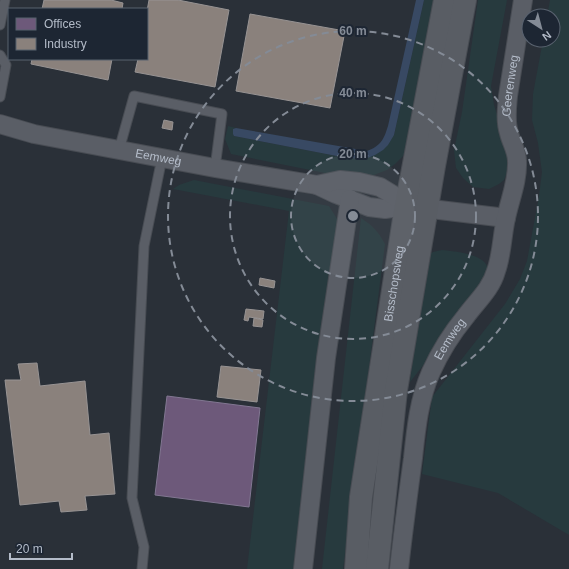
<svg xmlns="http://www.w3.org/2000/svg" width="569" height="569" font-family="Helvetica,sans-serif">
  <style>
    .green { fill: #273a3e }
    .water { fill: #384963 }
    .offices { fill: #6d597a; stroke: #827792 }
    .industry { fill: #8a817c; stroke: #979393 }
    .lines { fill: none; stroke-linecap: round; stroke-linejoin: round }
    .service-casing { stroke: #484c53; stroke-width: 11 }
    .minor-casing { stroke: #484c53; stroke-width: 20 }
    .secondary-casing { stroke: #484c53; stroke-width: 24 }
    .service { stroke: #5a5e66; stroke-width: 9 }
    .minor { stroke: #5a5e66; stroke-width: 18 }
    .secondary { stroke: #595d64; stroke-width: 22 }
    .ring { fill: none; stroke: #848b96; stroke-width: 2; stroke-dasharray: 7 5 }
    .labels { text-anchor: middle; stroke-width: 4; stroke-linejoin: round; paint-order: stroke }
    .street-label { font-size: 12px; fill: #b4bcc9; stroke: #1d2633 }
    .centre { fill: #848b96; stroke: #1d2633; stroke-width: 2 }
    .ring-label { font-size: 12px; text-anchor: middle; font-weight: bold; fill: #848b96; stroke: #1d2633; stroke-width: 4; stroke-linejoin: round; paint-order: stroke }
  </style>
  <rect width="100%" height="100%" fill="#2a3038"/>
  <!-- green -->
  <g class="green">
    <path d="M424,0H437L410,145L403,156L395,164L387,170L371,176L330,174L231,154L225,139L228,126L236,128L233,129L234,136L347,158L365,159L394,135Z"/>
    <path d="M478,0H507L491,86L494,105L507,146L511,164L504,180L499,184L489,189L473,187L463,178L456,168L454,150L462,112Z"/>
    <path d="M550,0H569V535L498,493L422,474L432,397L505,304L520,279L527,261L539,196L542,172L538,143L532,120L533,94L543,40H553V16H547Z"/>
    <path d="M194,180L329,206L339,222L301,569H247L289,211L173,189L179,185Z"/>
    <path d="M361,218C373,226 378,231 385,244L343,569H322Z"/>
    <path d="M442,250C454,251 482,254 487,266C488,269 489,273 489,276L473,302L410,382L426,256L433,252Z"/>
  </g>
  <!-- water -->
  <path class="water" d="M416,0H424L394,135L388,145L383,150L375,155L365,159L347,158L234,136L233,134V129L236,128L367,151C381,146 384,139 388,126Z"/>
  <!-- offices -->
  <path class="offices" d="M167,396L260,408L249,507L155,495Z"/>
  <!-- industry -->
  <g class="industry">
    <path d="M44,0H111L123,3L122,9H42Z"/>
    <path d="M149,0H178L229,10L215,87L135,72L138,59H147V11Z"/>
    <path d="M250,14L345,31L330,108L236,91Z"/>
    <path d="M32,59H112L108,80L31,64Z"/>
    <path d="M164,120L173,122L172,130L162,128Z"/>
    <path d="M260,278L275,281L274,288L259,285Z"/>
    <path d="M246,309L264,311L263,319L249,317L248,321L244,320Z"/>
    <path d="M254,318L263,320L262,327L253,326Z"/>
    <path d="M37,363L40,386L85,381L90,435L109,433L115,494L85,496L87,510L61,512L59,501L20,505L5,380H21L18,364Z"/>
    <path d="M221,366L261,370L257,402L217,397Z"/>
  </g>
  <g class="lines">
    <defs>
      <g id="service">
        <path d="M0,25L5,0"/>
        <path d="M0,55L6,65L0,97"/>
        <path d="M119,150L134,96L222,114L215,168"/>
        <path d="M142,569L144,547L132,498L144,246L162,158"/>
      </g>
      <g id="minor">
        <path id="s1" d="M0,124L34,134L215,168L317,185L336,194L369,207L385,209L406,206L506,218"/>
        <path d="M317,185L340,180L359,182L380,187L393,195L406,206"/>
        <path d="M303,569L326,358L350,199"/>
        <path id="s2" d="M399,569C403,532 408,495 413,458C416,429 419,399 431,372C440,352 452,333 466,316C477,301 491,289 496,271C502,255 502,235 506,218C510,199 518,181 517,161C517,151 511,142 509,133C505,121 507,108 508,96L523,0"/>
      </g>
      <g id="secondary">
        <path id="s3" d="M356,569L361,497L406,206L445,0"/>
        <path d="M377,569L396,390L434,166L465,0"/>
      </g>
    </defs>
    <!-- service casing -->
    <use href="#service" class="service-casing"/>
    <!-- minor casing -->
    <use href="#minor" class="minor-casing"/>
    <!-- secondary casing -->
    <use href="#secondary" class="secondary-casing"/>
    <!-- service -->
    <use href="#service" class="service"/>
    <!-- minor -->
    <use href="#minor" class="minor"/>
    <!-- secondary -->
    <use href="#secondary" class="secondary"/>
  </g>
  <!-- distance rings -->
  <circle cx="353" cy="216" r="62" fill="#848b96" fill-opacity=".12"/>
  <g class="ring">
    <circle cx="353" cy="216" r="62"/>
    <circle cx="353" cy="216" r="123"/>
    <circle cx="353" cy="216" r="185"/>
  </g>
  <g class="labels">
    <!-- street labels -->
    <g class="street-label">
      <text dy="4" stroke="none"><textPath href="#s2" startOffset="510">Geerenweg</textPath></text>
      <text dy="4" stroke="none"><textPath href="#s1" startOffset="162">Eemweg</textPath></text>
      <text dy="4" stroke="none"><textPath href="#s3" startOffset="288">Bisschopsweg</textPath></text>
      <text dy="4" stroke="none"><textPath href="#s2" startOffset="238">Eemweg</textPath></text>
    </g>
  </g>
  <circle cx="353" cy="216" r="6" class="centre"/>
  <g class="ring-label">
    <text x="353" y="35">60 m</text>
    <text x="353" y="97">40 m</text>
    <text x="353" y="158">20 m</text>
  </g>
  <!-- legend -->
  <rect x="8" y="8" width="140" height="52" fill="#1d2633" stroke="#59626f"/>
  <rect x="16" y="18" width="20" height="12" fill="#6d597a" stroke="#59626f"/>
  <text x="44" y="28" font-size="12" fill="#b4bcc9">Offices</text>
  <rect x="16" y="38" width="20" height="12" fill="#8a817c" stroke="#59626f"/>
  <text x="44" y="48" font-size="12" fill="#b4bcc9">Industry</text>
  <!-- north arrow -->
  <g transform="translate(541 28) rotate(144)"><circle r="19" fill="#1d2633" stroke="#59626f"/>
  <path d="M0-3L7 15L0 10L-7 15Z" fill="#848b96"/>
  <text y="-6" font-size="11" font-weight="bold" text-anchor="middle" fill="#b4bcc9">N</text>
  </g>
  <!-- scale -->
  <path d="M10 553v6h62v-6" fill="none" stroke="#b4bcc9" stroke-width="2"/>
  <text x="16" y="553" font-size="12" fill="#b4bcc9" stroke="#1d2633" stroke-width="3" paint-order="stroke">20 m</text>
</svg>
